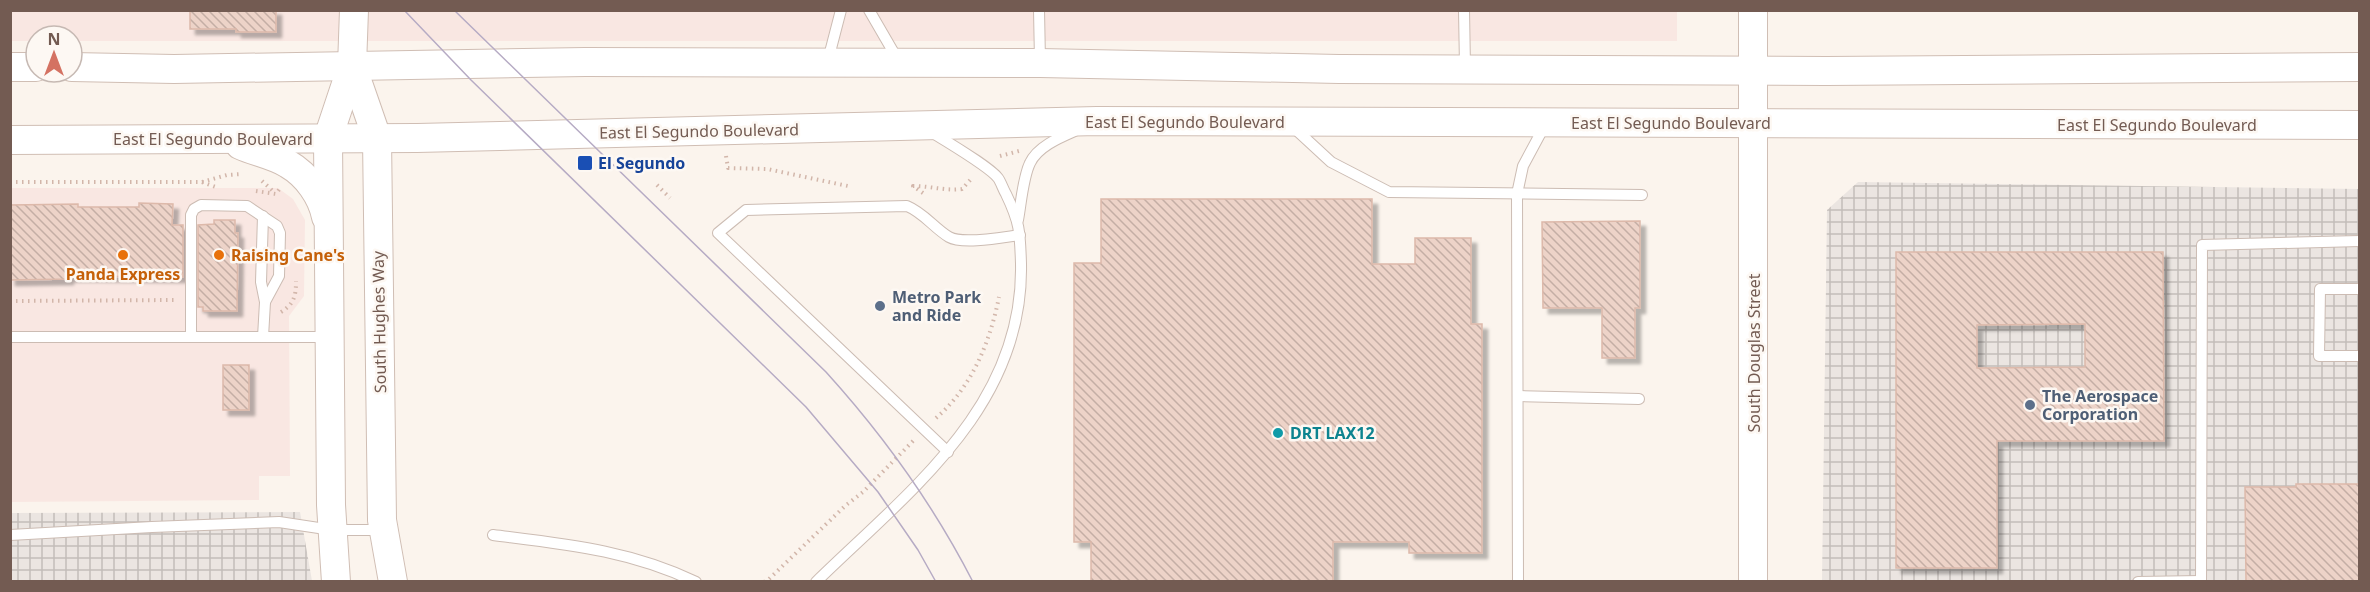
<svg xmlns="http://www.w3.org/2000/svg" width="2370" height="592" font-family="'Noto Sans',sans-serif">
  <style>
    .commercial { fill: #f9e7e2 }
    .industrial { fill: url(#industrial-grid) }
    .building { fill: url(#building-back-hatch); stroke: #ddb9aa; stroke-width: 1.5; fill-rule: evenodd; filter: url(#shadow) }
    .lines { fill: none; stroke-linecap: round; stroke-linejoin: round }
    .lane-casing { stroke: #ccbcb3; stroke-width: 12 }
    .secondary-casing { stroke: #d0beb4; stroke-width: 30 }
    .path { stroke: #d2b6aa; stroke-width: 4; stroke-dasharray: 1.5 4.5; stroke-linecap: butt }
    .lane { stroke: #fff; stroke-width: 10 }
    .secondary { stroke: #fff; stroke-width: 28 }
    .tram { stroke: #b6abc4; stroke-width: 1.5 }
    .transit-dot { fill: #1a4fb4; stroke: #fdf8f3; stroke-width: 2 }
    .food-dot { fill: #e8710a; stroke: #fdf8f3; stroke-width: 2 }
    .service-dot { fill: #5c6f8a; stroke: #fdf8f3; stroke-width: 2 }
    .culture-dot { fill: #0f9aa8; stroke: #fdf8f3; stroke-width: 2 }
    .labels { text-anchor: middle; stroke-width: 5; stroke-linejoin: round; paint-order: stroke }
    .street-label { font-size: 16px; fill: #735b52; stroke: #fdf8f3 }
    .transit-label { font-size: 16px; font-weight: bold; fill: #164399; stroke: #fdf8f3; text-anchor: start }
    .food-label { font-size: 16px; font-weight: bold; fill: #c56008; stroke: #fdf8f3; text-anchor: start }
    .service-label { font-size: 16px; font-weight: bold; fill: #4e5e75; stroke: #fdf8f3; text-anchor: start }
    .culture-label { font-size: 16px; font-weight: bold; fill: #0d838f; stroke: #fdf8f3; text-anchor: start }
  </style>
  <defs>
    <pattern id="industrial-grid" width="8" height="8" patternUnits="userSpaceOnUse" patternTransform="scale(1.5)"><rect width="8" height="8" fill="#ebe5e1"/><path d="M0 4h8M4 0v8" fill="none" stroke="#c3bdb9"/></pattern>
    <pattern id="building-back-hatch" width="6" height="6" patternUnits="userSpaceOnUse" patternTransform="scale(1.5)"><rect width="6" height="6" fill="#edd3c8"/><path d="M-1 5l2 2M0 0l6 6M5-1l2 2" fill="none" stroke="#c4aea5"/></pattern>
    <filter id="shadow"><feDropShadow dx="5.5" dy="5.5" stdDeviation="1.5" flood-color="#0004"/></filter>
  </defs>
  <rect width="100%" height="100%" fill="#fbf4ed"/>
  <!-- commercial -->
  <g class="commercial">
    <path d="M1677,10V41H72V36H36V41H11L10,11Z"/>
    <path d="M10,188H278L293,199L305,220L304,296L289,316L290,476H259V500L11,502Z"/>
  </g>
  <!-- industrial -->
  <g class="industrial">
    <path d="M1858,182L2359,189V581L1822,582L1827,210Z"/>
    <path d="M300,512L312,581H11L10,513Z"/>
  </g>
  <!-- building -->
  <g class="building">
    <path d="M190,10H276V32H236V29H190Z"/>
    <path d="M1101,199H1372V264H1415V238H1471V324H1482V553H1409V542H1333V582H1091V542H1074V263H1101Z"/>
    <path d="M139,203L173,204L172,225H183V277L68,276V279L10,280V205L78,204V207H139Z"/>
    <path d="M214,220H235V233H238L237,311H203V307H198V225L214,224Z"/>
    <path d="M1640,221V308H1635V358H1602V308H1543L1542,222Z"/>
    <path d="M1896,252H2163L2164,441H1997V568H1896ZM2085,324V367L1977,368V325Z"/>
    <rect x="223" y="365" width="26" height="45"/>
    <path d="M2296,484H2360V582H2246L2245,487H2296Z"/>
  </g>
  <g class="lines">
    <defs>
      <g id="lane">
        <path d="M869,10L898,60"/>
        <path d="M1039,10L1040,61"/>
        <path d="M1464,10L1465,67"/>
        <path d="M828,60L841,10"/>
        <path d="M1292,126L1331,162L1389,192L1642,195"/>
        <path d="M263,216L261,282L265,302"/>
        <path d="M1018,220C1021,204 1023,177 1030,163C1038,146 1061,137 1077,130"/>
        <path d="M2360,289H2320L2319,356H2360"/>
        <path d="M10,337H328"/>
        <path d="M191,337V215L194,209L201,205L247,206L277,226L280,233L279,276L265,302L263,337"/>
        <path d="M1518,396L1639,399"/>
        <path d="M948,452L718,233L746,210L907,206C924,213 934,228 949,237C963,245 1004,237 1020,235"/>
        <path d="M10,535L152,527L279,522L332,530H384"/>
        <path d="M493,535C564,544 630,550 696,582"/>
        <path d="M816,582C908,492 1024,407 1021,264C1020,232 1020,223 1006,194C1003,189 1001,182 998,178C989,166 945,141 930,131"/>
        <path d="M1518,582L1517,194L1523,166L1545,125"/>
        <path d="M2138,582L2201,581"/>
        <path d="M2201,582L2202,245L2360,241"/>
      </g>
      <g id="secondary">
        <path d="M352,66L377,138L382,520L393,582"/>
        <path d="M10,67H36"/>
        <path d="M72,67L174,69L585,62L1040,63L1339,69L1826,71L2360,67"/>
        <path d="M10,140L417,138L1097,121L2360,125"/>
        <path d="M240,145C255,152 274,155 288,164C307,175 322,196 326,217"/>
        <path d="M336,582L331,505L328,138L352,66L354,10"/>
        <path d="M1753,582V10"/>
      </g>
    </defs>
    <!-- lane casing -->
    <use href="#lane" class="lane-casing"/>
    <!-- secondary casing -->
    <use href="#secondary" class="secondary-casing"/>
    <!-- path -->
    <g class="path">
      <path d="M726,156L728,168L767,169L848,186"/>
      <path d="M1000,156L1019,151"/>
      <path d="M262,181L274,192"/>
      <path d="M10,182H202L216,187"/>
      <path d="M202,182L227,175L242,174"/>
      <path d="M657,185L670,198"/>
      <path d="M256,191L276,194L281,187"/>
      <path d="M923,193L913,186C930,186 945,191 962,189L972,178"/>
      <path d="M10,301L175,300"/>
      <path d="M281,312C294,304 296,296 296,281"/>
      <path d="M936,418C972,387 990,342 999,297"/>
      <path d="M764,582L769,579L845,506L863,492L914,440"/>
    </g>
    <!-- lane -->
    <use href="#lane" class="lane"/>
    <!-- secondary -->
    <use href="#secondary" class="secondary"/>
    <!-- tram -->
    <g class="tram">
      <path d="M404,10L471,80L806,407L878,492L918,550L936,582"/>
      <path d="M454,10L826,372C884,436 933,504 973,582"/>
    </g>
  </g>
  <!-- markers -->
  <rect class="transit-dot" x="577" y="155" width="16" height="16" rx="3"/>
  <g class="food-dot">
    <circle cx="123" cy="255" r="6"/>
    <circle cx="219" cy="255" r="6"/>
  </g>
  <g class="service-dot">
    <circle cx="880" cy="306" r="6"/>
    <circle cx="2030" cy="405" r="6"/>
  </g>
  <circle class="culture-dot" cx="1278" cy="433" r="6"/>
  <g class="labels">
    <!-- street labels -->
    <g class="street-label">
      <text x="1185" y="128">East El Segundo Boulevard</text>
      <text x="1671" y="129">East El Segundo Boulevard</text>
      <text x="2157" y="131">East El Segundo Boulevard</text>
      <text transform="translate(699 131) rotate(-1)" y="6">East El Segundo Boulevard</text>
      <text x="213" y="145">East El Segundo Boulevard</text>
      <text transform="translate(379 322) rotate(-91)" y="6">South Hughes Way</text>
      <text transform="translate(1754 353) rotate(-90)" y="6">South Douglas Street</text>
    </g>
    <!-- transit labels -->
    <g class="transit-label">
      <text x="598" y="169">El Segundo</text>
    </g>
    <!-- food labels -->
    <g class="food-label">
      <text x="231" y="261">Raising Cane's</text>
      <text x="123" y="280" text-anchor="middle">Panda Express</text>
    </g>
    <!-- service labels -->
    <g class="service-label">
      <text x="892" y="303">Metro Park<tspan x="892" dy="18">and Ride</tspan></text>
      <text x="2042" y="402">The Aerospace<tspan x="2042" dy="18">Corporation</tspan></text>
    </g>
    <!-- culture labels -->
    <g class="culture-label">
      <text x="1290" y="439">DRT LAX12</text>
    </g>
  </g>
  <!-- border -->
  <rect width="2370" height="592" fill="none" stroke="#735b52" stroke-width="24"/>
  <!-- north arrow -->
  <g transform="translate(54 54)"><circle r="28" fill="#fdf8f3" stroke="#c6b9b3" stroke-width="1.5"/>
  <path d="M0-4.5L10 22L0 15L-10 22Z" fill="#d47262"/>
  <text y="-9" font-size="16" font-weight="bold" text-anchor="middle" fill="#735b52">N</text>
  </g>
</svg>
